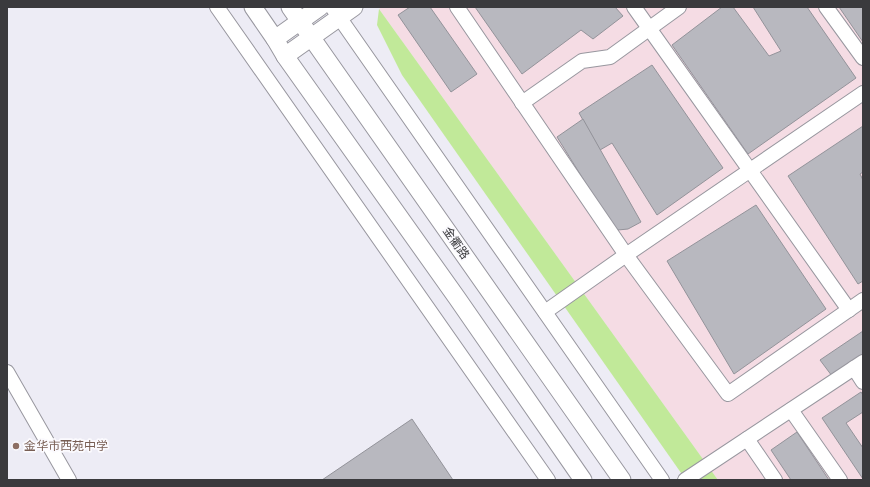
<svg xmlns="http://www.w3.org/2000/svg" width="870" height="487" font-family="Jost,'Noto Sans SC',sans-serif">
  <style>
    .industrial { fill: #f5dce4 }
    .green { fill: #c1e999 }
    .building { fill: #b8b8bf; stroke: #93939a }
    .lines { fill: none; stroke-linecap: round; stroke-linejoin: round }
    .minor-casing { stroke: #98979f; stroke-width: 16 }
    .major-casing { stroke: #98979f; stroke-width: 19 }
    .minor { stroke: #fff; stroke-width: 14 }
    .major { stroke: #fff; stroke-width: 17 }
    .education-dot { fill: #8d6e63; stroke: #fbfafe; stroke-width: 1.5 }
    .labels { text-anchor: middle; stroke-width: 3.5; stroke-linejoin: round; paint-order: stroke }
    .street-label { font-size: 12px; fill: #3a3a3d; stroke: #fbfafe }
    .education-label { font-size: 12px; fill: #785e54; stroke: #fbfafe; text-anchor: start }
  </style>
  <rect width="100%" height="100%" fill="#edecf5"/>
  <!-- industrial -->
  <path class="industrial" d="M381,7H863V480H718L379,9Z"/>
  <!-- green -->
  <path class="green" d="M379,9L718,480H686L402,75L377,25Z"/>
  <!-- building -->
  <g class="building">
    <path d="M410,7H430L477,74L451,92L398,15Z"/>
    <path d="M475,7H615L623,16L593,39L581,30L522,74Z"/>
    <path d="M722,7H733L769,56L781,51L753,7H807L856,78L748,154L672,45Z"/>
    <path d="M839,7H863V42Z"/>
    <path d="M652,65L723,168L657,215L612,143L600,150L579,113Z"/>
    <path d="M583,119L641,222L628,229L618,230L608,219L557,137Z"/>
    <path d="M863,126V172L860,174L863,180V281L858,284L788,176Z"/>
    <path d="M756,205L826,309L734,374L667,261Z"/>
    <path d="M863,331V354L832,376L820,360Z"/>
    <path d="M861,392L863,395V412L846,423L863,448V479L822,418Z"/>
    <path d="M412,419L453,480H322Z"/>
    <path d="M797,432L829,480H791L771,450Z"/>
  </g>
  <g class="lines">
    <defs>
      <g id="minor">
        <path d="M217,7L548,480"/>
        <path d="M332,7L662,480"/>
        <path d="M457,7L626,255L728,394L863,300"/>
        <path d="M634,7L849,310"/>
        <path d="M826,7L863,58"/>
        <path d="M522,103L582,61L610,57L679,7"/>
        <path d="M545,312L626,255L863,93"/>
        <path d="M854,368L863,382"/>
        <path d="M7,372L69,480"/>
        <path d="M791,410L840,480"/>
        <path d="M747,439L775,480"/>
        <path d="M685,480L863,362"/>
      </g>
      <g id="major">
        <path d="M253,7L275,39L285,56L457,298L583,480"/>
        <path d="M290,7L622,480"/>
        <path d="M275,39L320,7"/>
        <path d="M285,56L354,7"/>
      </g>
    </defs>
    <!-- minor casing -->
    <use href="#minor" class="minor-casing"/>
    <!-- major casing -->
    <use href="#major" class="major-casing"/>
    <!-- minor -->
    <use href="#minor" class="minor"/>
    <!-- major -->
    <use href="#major" class="major"/>
  </g>
  <!-- markers -->
  <circle class="education-dot" cx="16" cy="446" r="4"/>
  <g class="labels">
    <!-- street labels -->
    <g class="street-label">
      <text transform="translate(456 243) rotate(55)" y="4">金衢路</text>
    </g>
    <!-- education labels -->
    <g class="education-label">
      <text x="24" y="450">金华市西苑中学</text>
    </g>
  </g>
  <!-- border -->
  <rect width="870" height="487" fill="none" stroke="#3a3a3d" stroke-width="16"/>
</svg>
